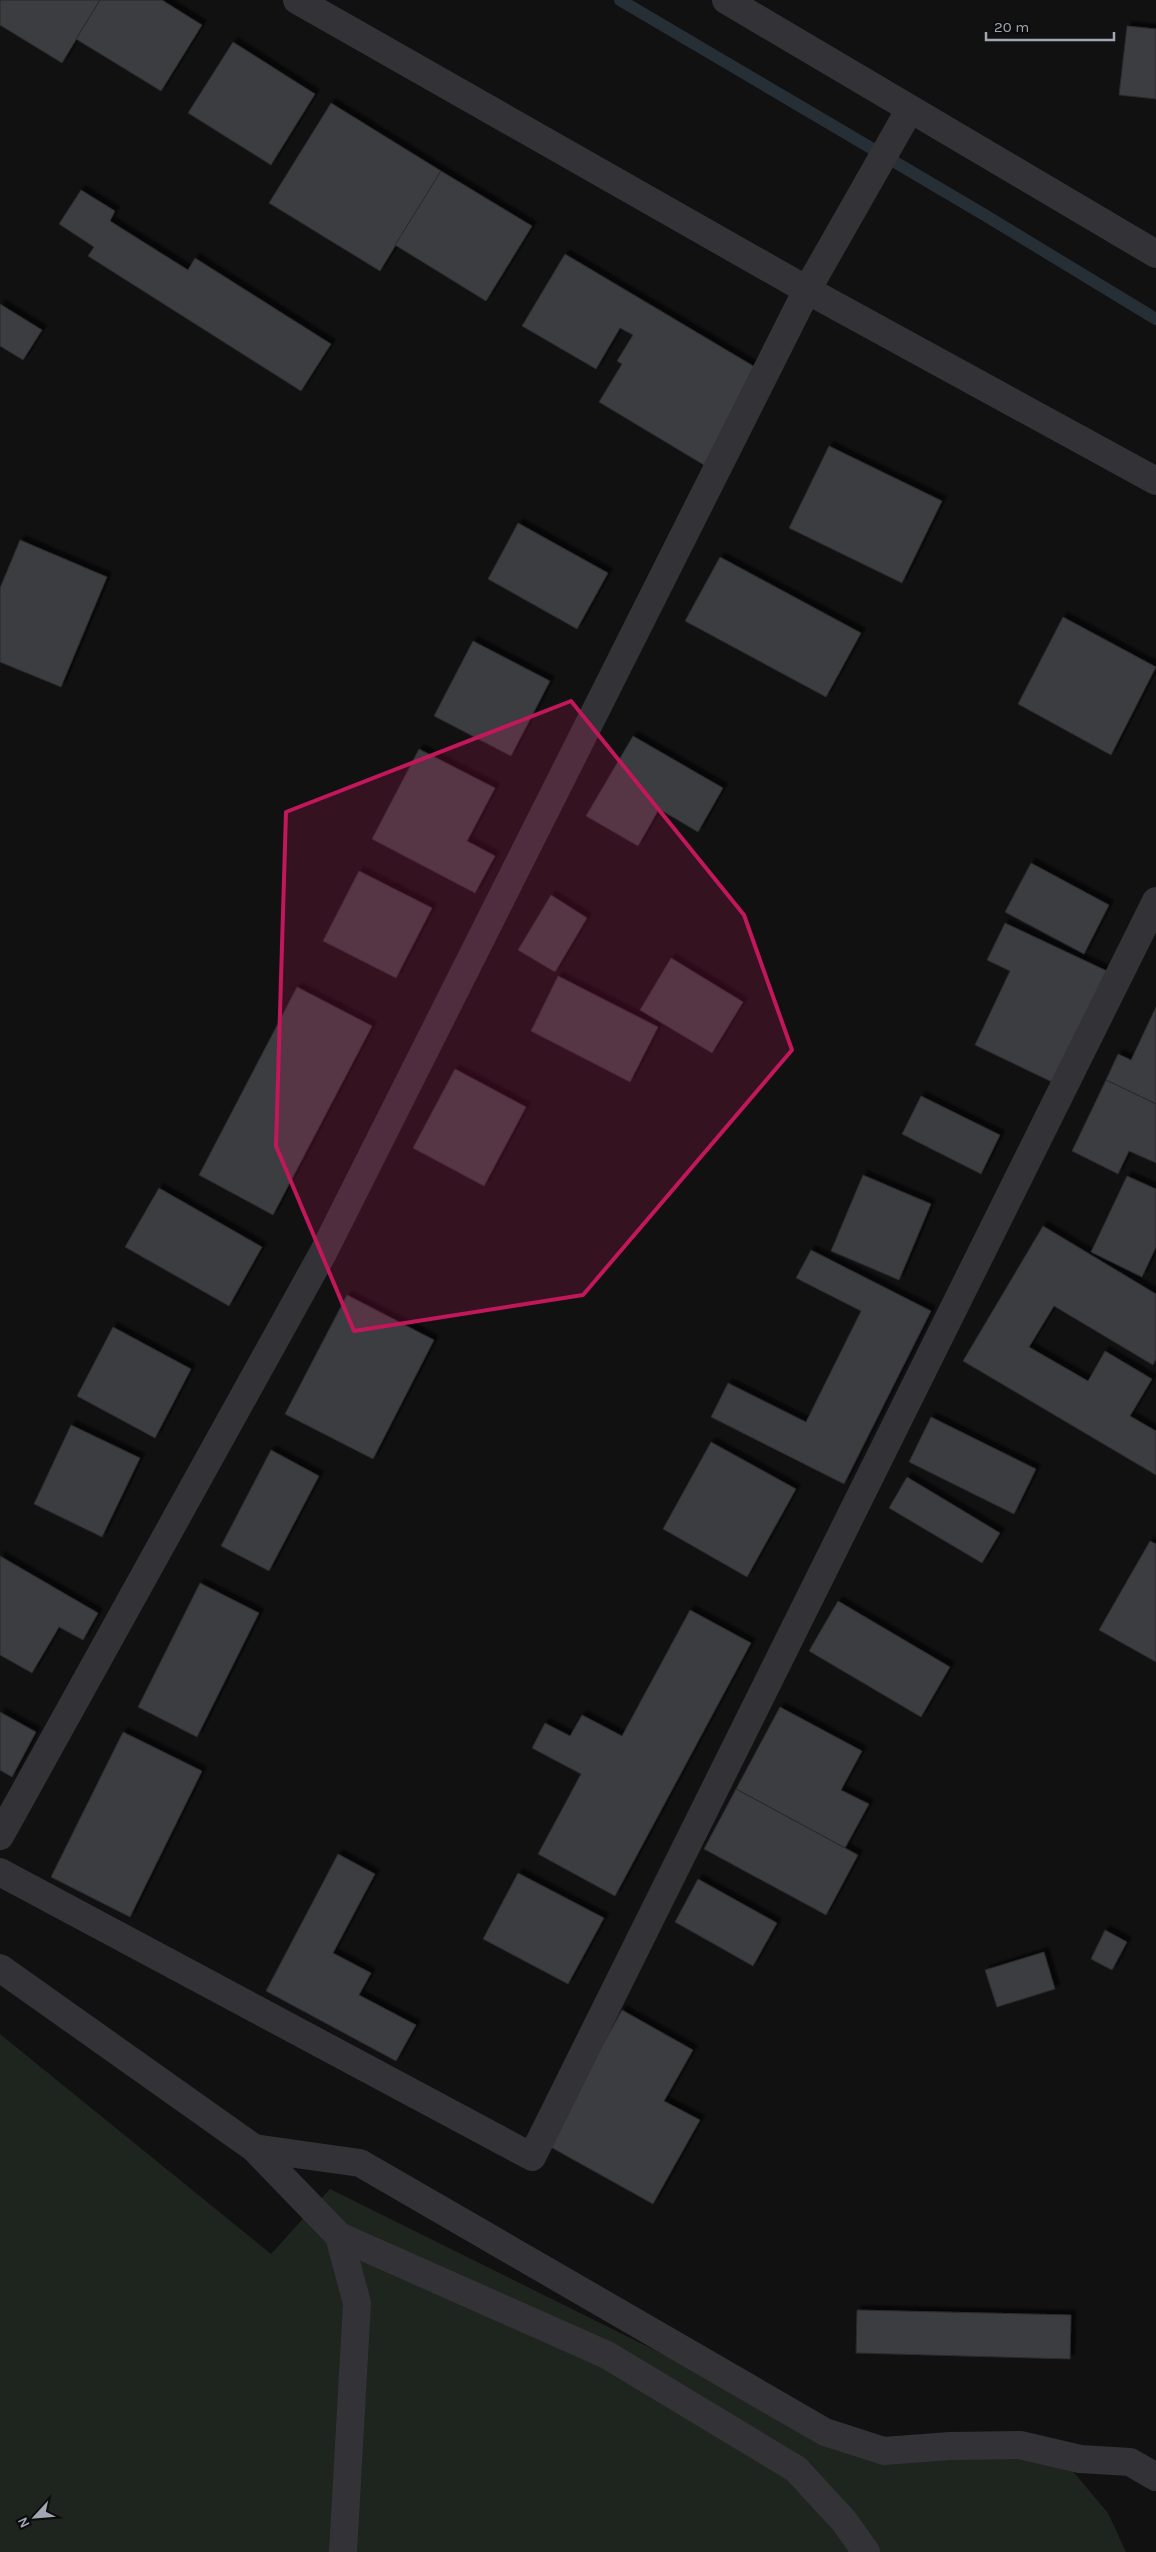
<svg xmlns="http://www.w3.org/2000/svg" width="1156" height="2552" font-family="Karla,sans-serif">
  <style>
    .green { fill: #1d251e }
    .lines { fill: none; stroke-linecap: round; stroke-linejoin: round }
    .stream { stroke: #272f36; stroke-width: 12 }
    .building { fill: #3b3c3f; stroke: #2b2b2e; filter: url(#shadow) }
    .minor { stroke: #323237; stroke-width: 28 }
    .marked { fill: #c2185b; fill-opacity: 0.2; stroke: #c2185b; stroke-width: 4; stroke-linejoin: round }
  </style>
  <defs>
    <filter id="shadow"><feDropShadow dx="4.5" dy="-4.5" stdDeviation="1" flood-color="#0009"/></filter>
  </defs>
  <rect width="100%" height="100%" fill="#111112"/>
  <!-- green -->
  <path class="green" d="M0,2034L271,2254L330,2189L824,2434L1034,2449L1071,2469L1108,2513L1126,2552H0Z"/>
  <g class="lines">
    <!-- stream -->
    <path class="stream" d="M620,0L983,214L1156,319"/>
  </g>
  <!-- building -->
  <g class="building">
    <path d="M0,0H100L62,63L0,25Z"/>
    <path d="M100,0H162L202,25L161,91L76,39Z"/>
    <path d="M1127,26L1156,29V99L1119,95Z"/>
    <path d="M233,42L315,94L271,165L188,113Z"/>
    <path d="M331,103L441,171L380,271L269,203Z"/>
    <path d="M441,171L532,226L486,301L395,245Z"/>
    <path d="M81,190L115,211L110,221L188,270L195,258L331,344L301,391L88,256L94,247L59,224Z"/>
    <path d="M565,254L760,370L704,465L599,402L622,364L617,361L633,335L620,328L596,369L522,326Z"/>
    <path d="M0,304L42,330L23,360L0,346Z"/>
    <path d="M829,446L942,501L902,583L789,528Z"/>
    <path d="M518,523L608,573L577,629L488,579Z"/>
    <path d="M20,540L107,577L61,687L0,662V588Z"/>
    <path d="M720,557L861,633L826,697L685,621Z"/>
    <path d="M1063,617L1156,667L1111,755L1018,704Z"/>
    <path d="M473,641L550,681L511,756L434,716Z"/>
    <path d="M633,736L723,788L698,832L659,809L638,846L586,816Z"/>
    <path d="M419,749L495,788L467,841L495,856L475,893L372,839Z"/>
    <path d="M1031,863L1109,905L1084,954L1005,912Z"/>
    <path d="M359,871L432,908L396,978L323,941Z"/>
    <path d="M551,895L587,918L555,972L518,950Z"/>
    <path d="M1005,923L1107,971L1054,1083L975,1045L1010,971L987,960Z"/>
    <path d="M671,958L743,1002L712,1053L640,1010Z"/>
    <path d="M558,976L658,1027L630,1082L531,1031Z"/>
    <path d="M297,987L372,1026L273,1215L199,1175Z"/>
    <path d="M1156,1007V1104L1106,1080L1118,1054L1131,1060Z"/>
    <path d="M455,1069L526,1107L484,1186L413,1148Z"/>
    <path d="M1106,1080L1156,1104V1163L1129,1151L1118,1174L1072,1151Z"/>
    <path d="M921,1096L1000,1135L981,1174L902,1134Z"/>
    <path d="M863,1175L931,1204L899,1280L831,1251Z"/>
    <path d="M1127,1176L1156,1189V1247L1142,1277L1091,1252Z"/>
    <path d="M159,1188L262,1247L229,1306L125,1247Z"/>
    <path d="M1043,1226L1156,1294V1359L1153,1365L1054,1306L1029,1347L1088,1381L1105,1351L1152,1379L1130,1416L1156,1431V1475L963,1361Z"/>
    <path d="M811,1250L931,1311L844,1484L711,1417L728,1383L806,1422L861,1311L796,1278Z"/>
    <path d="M347,1295L434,1340L373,1459L285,1414Z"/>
    <path d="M113,1327L191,1369L155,1438L77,1396Z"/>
    <path d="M931,1417L1036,1469L1014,1514L909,1462Z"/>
    <path d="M71,1425L140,1458L102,1537L34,1504Z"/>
    <path d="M711,1442L796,1489L747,1577L663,1529Z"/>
    <path d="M271,1450L319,1476L269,1571L221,1546Z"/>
    <path d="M907,1477L1000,1533L982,1563L889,1508Z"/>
    <path d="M1150,1541L1156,1544V1662L1099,1630Z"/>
    <path d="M0,1556L98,1613L83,1640L59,1627L32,1673L0,1655Z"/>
    <path d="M200,1583L259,1613L197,1737L138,1707Z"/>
    <path d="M838,1601L950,1667L921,1717L809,1651Z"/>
    <path d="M690,1610L751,1643L615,1896L538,1854L581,1774L532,1748L545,1723L570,1736L582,1715L622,1736Z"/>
    <path d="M780,1707L862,1751L841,1790L869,1804L845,1848L736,1789Z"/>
    <path d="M0,1712L36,1732L12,1777L0,1770Z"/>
    <path d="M123,1732L202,1771L130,1917L51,1877Z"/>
    <path d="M736,1789L858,1855L826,1915L704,1849Z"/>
    <path d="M338,1854L375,1874L333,1953L371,1973L359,1995L416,2025L396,2061L266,1991Z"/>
    <path d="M518,1873L604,1918L568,1984L483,1939Z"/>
    <path d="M698,1879L777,1923L753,1966L675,1922Z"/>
    <path d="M1105,1930L1127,1942L1112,1970L1091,1959Z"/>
    <path d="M1044,1952L1055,1989L997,2007L985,1970Z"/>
    <path d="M622,2010L693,2050L664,2101L700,2120L653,2204L547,2145Z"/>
    <path d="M857,2310L1071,2315L1070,2359L856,2353Z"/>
  </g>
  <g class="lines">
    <!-- minor -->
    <g class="minor">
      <path d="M297,0L807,290L1156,481"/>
      <path d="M726,0L1156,254"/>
      <path d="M0,1836L323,1253L807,290L910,109"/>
      <path d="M0,1872L532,2157L1156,901"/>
      <path d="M0,1968L254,2148"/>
      <path d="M339,2236L357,2303L343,2552"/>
      <path d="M866,2552L844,2521L796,2469L607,2355L339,2236L254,2148L360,2163L825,2432L884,2451L950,2446L1020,2445L1080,2459L1130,2462L1156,2477"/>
    </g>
  </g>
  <!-- marked area -->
  <path class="marked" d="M571,701L744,915L792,1050L583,1295L354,1331L276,1146L286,812Z"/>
  <!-- north arrow -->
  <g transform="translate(35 2517) rotate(244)" stroke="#0c0c0d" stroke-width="4" paint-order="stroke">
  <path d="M0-4L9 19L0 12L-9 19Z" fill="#a2a7b3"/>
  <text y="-8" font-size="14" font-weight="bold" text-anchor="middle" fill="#a2a7b3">N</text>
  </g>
  <!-- scale -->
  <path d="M986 32v8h128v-8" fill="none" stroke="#a2a7b3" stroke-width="2.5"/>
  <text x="994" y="32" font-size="15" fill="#a2a7b3" stroke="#0c0c0d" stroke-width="4" paint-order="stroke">20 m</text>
</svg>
